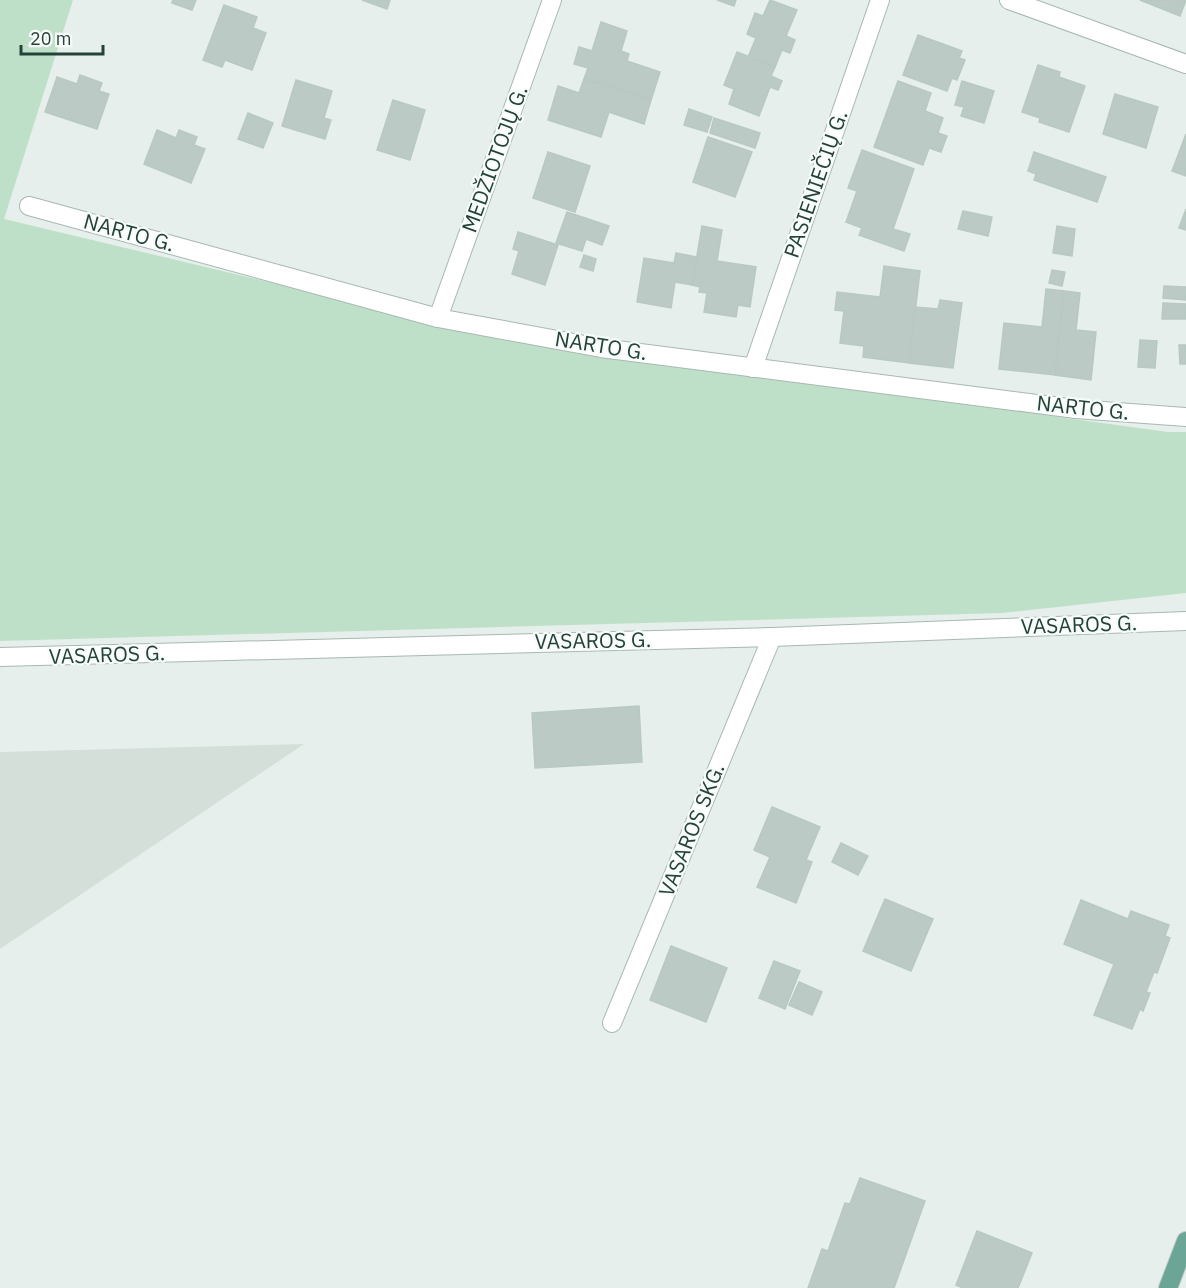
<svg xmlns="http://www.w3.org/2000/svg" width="1186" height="1288" font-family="'IBM Plex Sans',sans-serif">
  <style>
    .built { fill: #d4dfda }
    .green { fill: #bfe0c8 }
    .building { fill: #bbcac4; stroke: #b8c9c2; stroke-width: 1.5 }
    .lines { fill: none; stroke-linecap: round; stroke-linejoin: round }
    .minor-casing { stroke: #a8b8b2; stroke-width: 20 }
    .major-casing { stroke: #c2cac8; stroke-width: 20 }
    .minor { stroke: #fff; stroke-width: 18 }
    .major { stroke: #6aa596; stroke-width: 18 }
    .labels { text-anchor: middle; stroke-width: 4.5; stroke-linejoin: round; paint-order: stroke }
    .street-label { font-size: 21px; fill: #24423a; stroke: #f7fbf9 }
  </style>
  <rect width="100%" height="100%" fill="#e6efeb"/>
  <!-- built -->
  <path class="built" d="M304,744L0,949V752Z"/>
  <!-- green -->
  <path class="green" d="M0,0H73L4,219L428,320L604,355L1168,432H1186V593L1002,613L0,641Z"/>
  <!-- building -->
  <g class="building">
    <path d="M173,0H196L192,10L172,3Z"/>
    <path d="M362,0H390L387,9Z"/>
    <path d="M717,0H736L734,6Z"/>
    <path d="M770,0L797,10L786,36L795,40L790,53L782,50L775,67L748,57L756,38L747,34L755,13L763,16Z"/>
    <path d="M1140,0H1186L1180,16Z"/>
    <path d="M224,5L257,17L253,28L266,33L252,70L225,60L222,67L203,60Z"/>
    <path d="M601,22L627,31L621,51L629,54L627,61L660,72L651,100L584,79L588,68L574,64L579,47L592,51Z"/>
    <path d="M918,35L962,51L959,58L965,60L957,80L952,78L947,91L903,75Z"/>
    <path d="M737,52L775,67L771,76L782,81L778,90L770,87L759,116L729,104L734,89L724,85Z"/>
    <path d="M1038,65L1060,72L1059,77L1085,86L1069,132L1039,122L1040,118L1022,112Z"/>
    <path d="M80,75L102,83L99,91L109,94L97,129L45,112L57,77L77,84Z"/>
    <path d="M584,79L651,100L644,124L609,112L601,137L548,120L558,86L579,93Z"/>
    <path d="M296,80L332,91L324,118L331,120L325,139L282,126Z"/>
    <path d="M898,81L931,93L925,111L943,118L938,133L947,136L941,152L929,148L923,165L874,147Z"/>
    <path d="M962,81L994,91L984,123L961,116L964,107L955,105Z"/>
    <path d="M1115,94L1158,107L1146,148L1103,134Z"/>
    <path d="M393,100L425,110L410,160L377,150Z"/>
    <path d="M689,109L712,117L707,132L684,125Z"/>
    <path d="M248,113L273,123L263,148L238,139Z"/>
    <path d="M714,118L760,133L755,148L710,133Z"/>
    <path d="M157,130L176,138L179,130L197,137L194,145L205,149L191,183L144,164Z"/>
    <path d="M1186,134V176L1172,171Z"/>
    <path d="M708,137L752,152L735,197L693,182Z"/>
    <path d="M862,150L914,169L893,229L910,234L904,251L859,235L862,228L846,222L857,191L848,188Z"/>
    <path d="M548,152L590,166L575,212L533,198Z"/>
    <path d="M1034,152L1106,177L1097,202L1034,180L1036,174L1028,171Z"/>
    <path d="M1186,209V230L1179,228Z"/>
    <path d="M963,211L992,217L988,236L958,229Z"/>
    <path d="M567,212L609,226L602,245L586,239L582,251L556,243Z"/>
    <path d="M702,226L722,230L717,261L756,267L750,307L738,305L736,317L704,312L707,293L699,292L700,287L692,285Z"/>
    <path d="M1057,226L1075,229L1072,256L1053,253Z"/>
    <path d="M518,232L558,245L545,285L512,274L519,251L513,249Z"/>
    <path d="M676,253L697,257L692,285L675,282L671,308L637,302L644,258L674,263Z"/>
    <path d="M584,255L596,259L593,271L580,267Z"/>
    <path d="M884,266L920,271L909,363L863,357L864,346L840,343L844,311L835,310L837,292L880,297Z"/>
    <path d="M1052,270L1065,272L1062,286L1049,283Z"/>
    <path d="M1164,286L1186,287V300L1163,298Z"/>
    <path d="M1046,289L1064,291L1055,375L999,369L1004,323L1042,327Z"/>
    <path d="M1064,291L1080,293L1076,330L1096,332L1091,380L1055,375Z"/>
    <path d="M940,300L962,303L953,368L909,363L915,307L938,309Z"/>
    <path d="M1163,303L1186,304V319H1162Z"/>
    <path d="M1140,340L1157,341L1155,368L1138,367Z"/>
    <path d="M1179,345H1186V364H1180Z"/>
    <path d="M639,706L642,762L535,768L532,713Z"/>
    <path d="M772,807L820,827L806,860L812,862L796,903L757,887L770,857L754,850Z"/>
    <path d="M841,843L868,856L858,875L832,862Z"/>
    <path d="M885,899L933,919L911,971L863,951Z"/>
    <path d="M1081,900L1128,919L1131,911L1169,925L1165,936L1170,938L1157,973L1154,972L1146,992L1150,993L1143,1011L1140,1009L1132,1029L1094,1015L1114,964L1064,944Z"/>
    <path d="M671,946L727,968L706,1022L650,1000Z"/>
    <path d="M774,961L800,971L785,1009L759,998Z"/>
    <path d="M799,982L822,992L812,1015L789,1005Z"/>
    <path d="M860,1178L925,1201L894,1288H808L822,1249L828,1251L845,1203L850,1204Z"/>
    <path d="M977,1231L1032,1253L1018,1288H963L956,1285Z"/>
  </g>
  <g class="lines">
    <defs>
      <g id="minor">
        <path d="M1009,0L1186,64"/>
        <path d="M29,206L438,318L601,348L1076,409L1186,417"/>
        <path d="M438,318L552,0"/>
        <path d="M753,368L880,0"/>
        <path d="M0,657L772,637L1186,621"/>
        <path d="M612,1023L772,637"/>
      </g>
      <path id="major" d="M1168,1288L1186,1241"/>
    </defs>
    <!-- minor casing -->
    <use href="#minor" class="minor-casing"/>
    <!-- major casing -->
    <use href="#major" class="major-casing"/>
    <!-- minor -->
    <use href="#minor" class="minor"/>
    <!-- major -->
    <use href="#major" class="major"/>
  </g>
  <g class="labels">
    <!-- street labels -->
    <g class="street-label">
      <text transform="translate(495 159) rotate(-70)" y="7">MEDŽIOTOJŲ G.</text>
      <text transform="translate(816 184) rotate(-71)" y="7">PASIENIEČIŲ G.</text>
      <text transform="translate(129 233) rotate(15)" y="7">NARTO G.</text>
      <text transform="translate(601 346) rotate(9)" y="7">NARTO G.</text>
      <text transform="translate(1083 408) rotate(6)" y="7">NARTO G.</text>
      <text transform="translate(1079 625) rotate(-2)" y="7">VASAROS G.</text>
      <text transform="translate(593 641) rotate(-1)" y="7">VASAROS G.</text>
      <text transform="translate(107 655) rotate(-2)" y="7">VASAROS G.</text>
      <text transform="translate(692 830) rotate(-68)" y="7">VASAROS SKG.</text>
    </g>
  </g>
  <!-- scale -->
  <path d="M21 45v9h82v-9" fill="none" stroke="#24423a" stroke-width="3"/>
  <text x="30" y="45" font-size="18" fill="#24423a" stroke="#f7fbf9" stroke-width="4.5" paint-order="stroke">20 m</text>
</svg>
